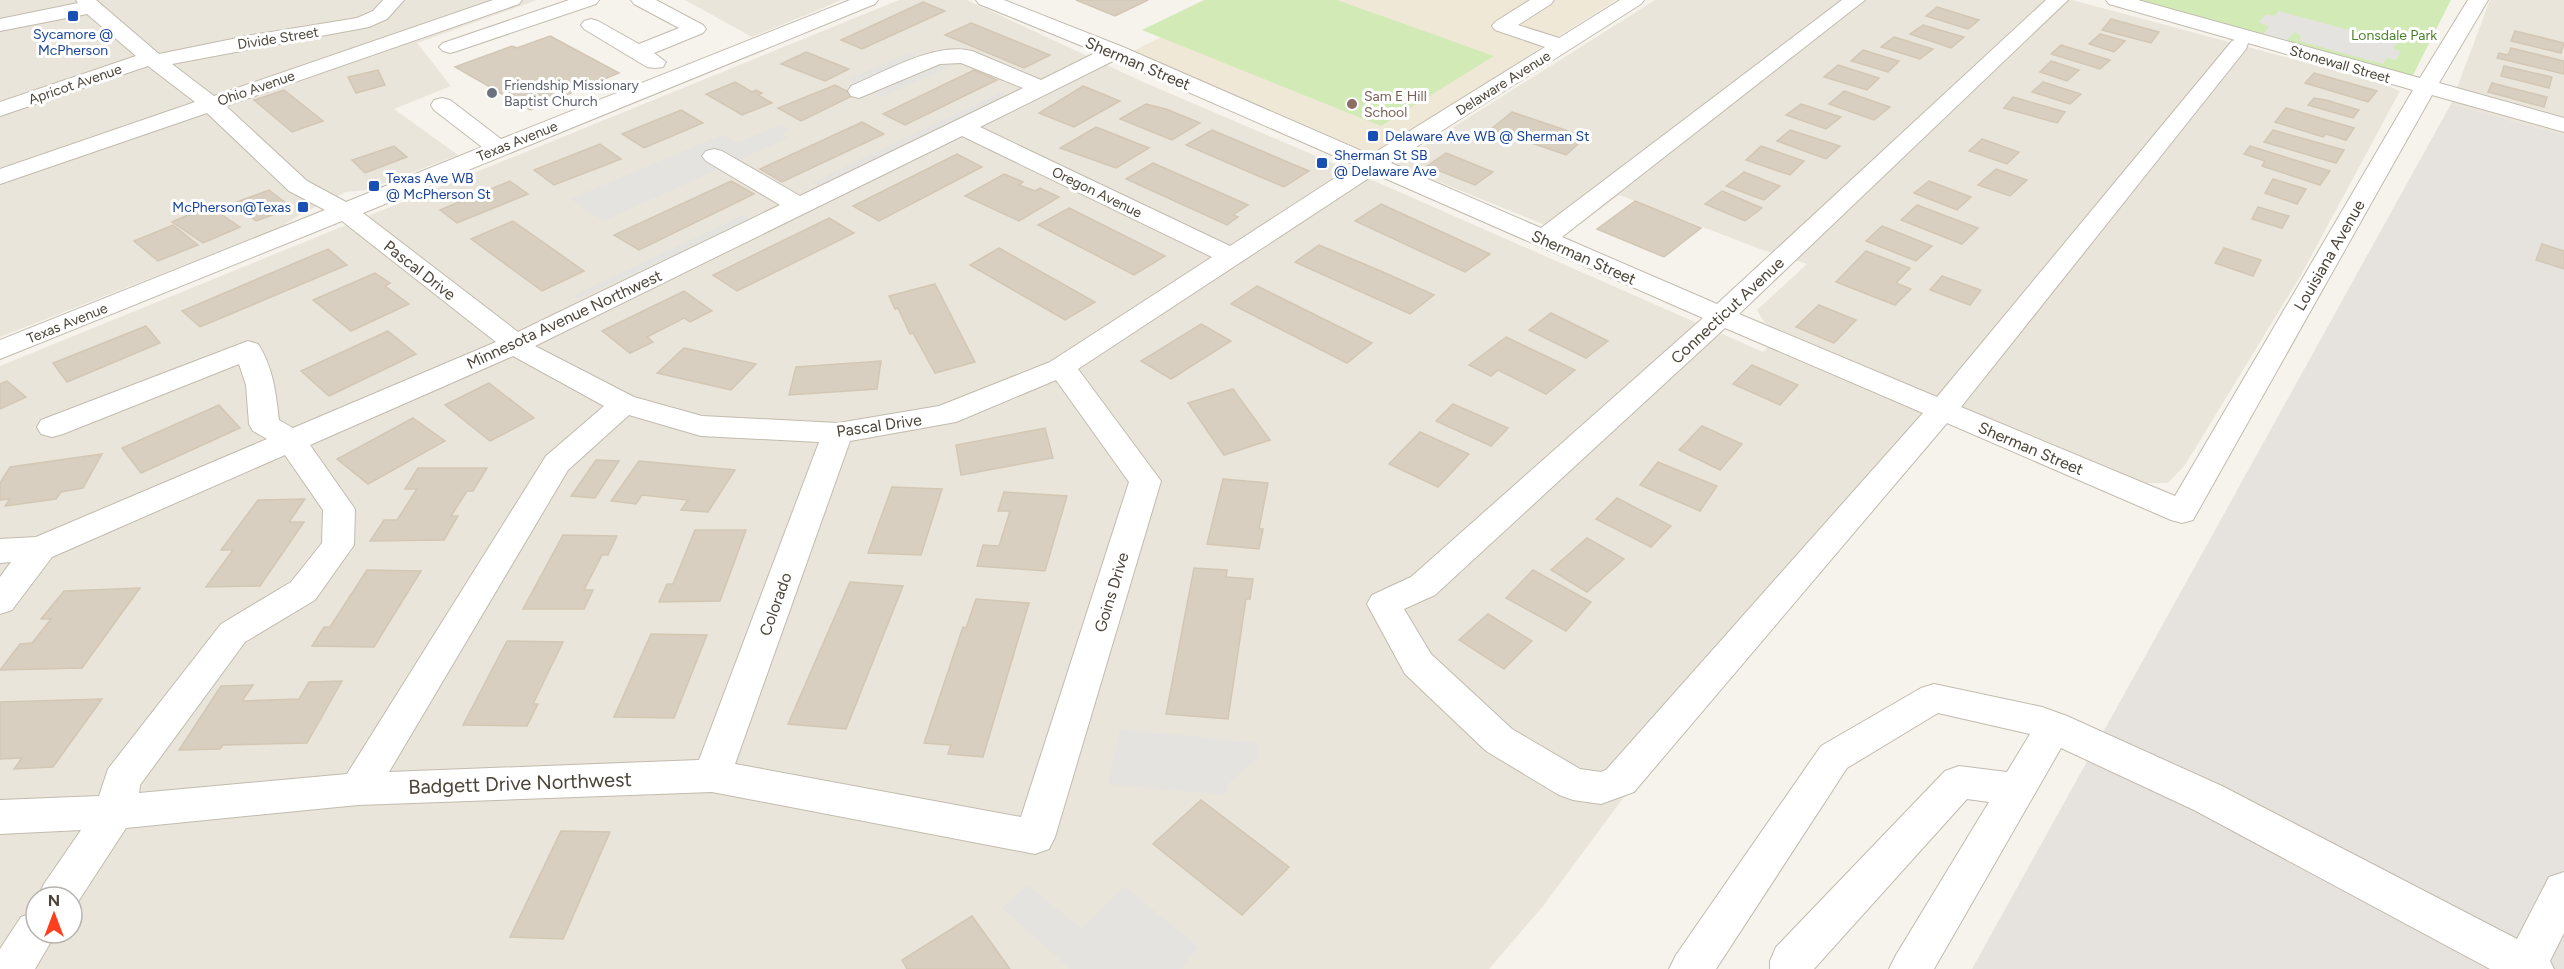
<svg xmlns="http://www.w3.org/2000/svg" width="2564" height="969" font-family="Figtree,sans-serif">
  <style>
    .residential { fill: #eae5da; fill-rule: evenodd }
    .industrial { fill: #e6e2dd }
    .education { fill: #efe8d6 }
    .green { fill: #d2eab5 }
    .parking { fill: #e5e3e0 }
    .building { fill: #d8cfc1; stroke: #d3c7b4; stroke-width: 1.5 }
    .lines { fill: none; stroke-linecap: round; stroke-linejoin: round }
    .minor-casing { stroke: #c2bbae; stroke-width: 2 }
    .minor { fill: #fff; fill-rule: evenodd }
    .transit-dot { fill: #1a4fb4; stroke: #fff; stroke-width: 2 }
    .worship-dot { fill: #6b7280; stroke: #fff; stroke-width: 2 }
    .education-dot { fill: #8d6e63; stroke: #fff; stroke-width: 2 }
    .labels { text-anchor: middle; stroke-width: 6; stroke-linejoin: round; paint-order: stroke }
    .far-transit-label { font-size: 14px; fill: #164399; stroke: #fff; text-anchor: start }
    .far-park-label { font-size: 14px; fill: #4a7f2a; stroke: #fff }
    .far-street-label { font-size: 14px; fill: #4b4439; stroke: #fff }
    .far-worship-label { font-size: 14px; fill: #5b616d; stroke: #fff; text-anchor: start }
    .far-education-label { font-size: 14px; fill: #785e54; stroke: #fff; text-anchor: start }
    .street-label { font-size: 16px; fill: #4b4439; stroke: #fff }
    .near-street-label { font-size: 20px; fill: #4b4439; stroke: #fff }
  </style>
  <rect width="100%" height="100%" fill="#f6f3ec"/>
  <!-- residential -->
  <g class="residential">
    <path d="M0,0H537L417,43L451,86L394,109L458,155L366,190L346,192L301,214L281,227L0,337Z"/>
    <path d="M685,0H842L752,37Z"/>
    <path d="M899,0H967L1141,81L1372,180L1763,352L1782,333L1764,322L1757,310L1807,264L1760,249L1619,195L1567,234L1395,164L1655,0H2072L2375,81L2400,91L2301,275L2185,465L2168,483H2140L1943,401L1704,689L1544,905L1489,969H0V366ZM36,897H72V933H36Z"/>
    <path d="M2490,0H2564V135L2451,104Z"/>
  </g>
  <!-- industrial -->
  <path class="industrial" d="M2451,104L2564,135V969H1972Z"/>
  <!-- education -->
  <path class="education" d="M1237,0H1616L1373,154L1129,53Z"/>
  <!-- green -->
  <g class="green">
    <path d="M1204,0H1337L1494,56L1381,126L1142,30Z"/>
    <path d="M2135,0H2451L2412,77Z"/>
  </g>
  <!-- parking -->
  <g class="parking">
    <path d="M2279,11L2397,43L2393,49L2401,51L2396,60L2386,58L2383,64L2299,41L2301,36L2295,32L2285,42L2262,35L2269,27L2259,22L2266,14L2274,16Z"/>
    <path d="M910,53L936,66L945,63L952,66L881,97L848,79Z"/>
    <path d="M1001,92L1006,95L819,186L813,182Z"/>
    <path d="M779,125L790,130L782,134L788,138L603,221L570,199L721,135L738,143Z"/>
    <path d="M743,215L749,219L579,299L574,295Z"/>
    <path d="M1120,729L1257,743L1258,757L1228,784L1225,795L1108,784Z"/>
    <path d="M1027,885L1082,929L1124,886L1199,947L1180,969H1070L1002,908Z"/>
  </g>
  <!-- building -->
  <g class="building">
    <path d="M1076,0H1148L1115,16Z"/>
    <path d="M923,2L945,11L862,49L841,40Z"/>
    <path d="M1937,7L1979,20L1968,29L1926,16Z"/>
    <path d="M2111,19L2159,32L2151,43L2102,30Z"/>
    <path d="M971,23L1050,55L1024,68L945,35Z"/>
    <path d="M1923,25L1964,37L1951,48L1910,34Z"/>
    <path d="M2515,31L2564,43L2561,53L2511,41Z"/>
    <path d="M2100,34L2125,41L2114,52L2089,44Z"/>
    <path d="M550,36L619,73L530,110L455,67L512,46L517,48Z"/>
    <path d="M1894,37L1933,49L1920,59L1881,47Z"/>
    <path d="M2061,45L2110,60L2100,69L2051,54Z"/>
    <path d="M2511,48L2564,61V74L2497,58L2499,53L2508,55Z"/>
    <path d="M1863,50L1899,61L1888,72L1851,61Z"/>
    <path d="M806,52L849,69L825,81L781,64Z"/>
    <path d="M2051,61L2079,70L2067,81L2040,72Z"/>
    <path d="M1838,65L1879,78L1867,90L1824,77Z"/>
    <path d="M2504,66L2552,77L2549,88L2501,76Z"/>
    <path d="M378,70L385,85L356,93L348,77Z"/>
    <path d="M974,70L997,80L905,125L883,114Z"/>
    <path d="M2314,73L2377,91L2368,102L2305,83Z"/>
    <path d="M735,82L752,92L756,90L762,93L758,95L772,103L742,115L706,94Z"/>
    <path d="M2043,82L2081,94L2070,104L2032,92Z"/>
    <path d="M2492,83L2547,97L2544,107L2488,92Z"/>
    <path d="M835,85L854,95L801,121L778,108Z"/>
    <path d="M1083,86L1120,101L1074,127L1039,113Z"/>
    <path d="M284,90L323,121L292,132L254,100Z"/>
    <path d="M1844,91L1890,107L1874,120L1829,104Z"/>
    <path d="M2013,97L2065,112L2057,123L2004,108Z"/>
    <path d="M2314,98L2326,100L2359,110L2353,118L2308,105Z"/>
    <path d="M1146,104L1166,109L1200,123L1172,140L1120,119Z"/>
    <path d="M1801,104L1841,117L1826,129L1786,115Z"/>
    <path d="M2286,108L2354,128L2346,140L2326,134L2323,137L2275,122Z"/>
    <path d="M681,110L703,123L644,148L622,134Z"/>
    <path d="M1512,112L1586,137L1566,155L1491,129Z"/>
    <path d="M862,122L884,134L782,182L760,169Z"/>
    <path d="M1096,127L1149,148L1116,168L1060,148Z"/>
    <path d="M1212,130L1309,171L1284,187L1186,145Z"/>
    <path d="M1790,130L1840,146L1826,159L1777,141Z"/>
    <path d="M2273,130L2344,150L2336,163L2264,142Z"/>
    <path d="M1982,139L2019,152L2007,164L1969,151Z"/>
    <path d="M600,144L621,159L554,185L534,170Z"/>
    <path d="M394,146L407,157L365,173L352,160Z"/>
    <path d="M1761,146L1804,161L1790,175L1746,160Z"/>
    <path d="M2250,146L2330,171L2320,185L2262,166L2265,161L2244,154Z"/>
    <path d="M1446,153L1493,172L1475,185L1427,166Z"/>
    <path d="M957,154L982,167L879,221L853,206Z"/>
    <path d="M1153,163L1248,205L1233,215L1238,217L1227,225L1126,179Z"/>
    <path d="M1996,169L2027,180L2010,196L1978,185Z"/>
    <path d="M1744,172L1780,186L1764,200L1726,186Z"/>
    <path d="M1004,174L1023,182L1019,185L1035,191L1040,188L1059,197L1019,221L965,196Z"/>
    <path d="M2273,179L2306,189L2297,204L2265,193Z"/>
    <path d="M510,181L528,194L457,223L440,210Z"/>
    <path d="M731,181L754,194L639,250L614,235Z"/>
    <path d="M1929,181L1971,197L1957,210L1914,193Z"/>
    <path d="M269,190L292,208L256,221L234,203Z"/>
    <path d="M1722,191L1762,208L1745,221L1705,204Z"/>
    <path d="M1635,201L1701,228L1664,257L1597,229Z"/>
    <path d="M1381,204L1490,254L1465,272L1355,221Z"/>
    <path d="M1917,205L1978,228L1962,244L1901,220Z"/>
    <path d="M209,206L240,227L203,243L172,222Z"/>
    <path d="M2258,207L2289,216L2282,228L2252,219Z"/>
    <path d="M1069,208L1165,256L1134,275L1038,225Z"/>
    <path d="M829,218L854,233L737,291L713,275Z"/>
    <path d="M513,221L584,271L542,291L471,239Z"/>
    <path d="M173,225L198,245L158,261L134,241Z"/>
    <path d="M1882,226L1932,246L1916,261L1866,241Z"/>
    <path d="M2542,244L2564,251V269L2536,260Z"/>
    <path d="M1319,245L1383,272L1434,295L1410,314L1295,262Z"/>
    <path d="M999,248L1095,302L1065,320L970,265Z"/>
    <path d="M2224,248L2261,260L2253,276L2215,263Z"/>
    <path d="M328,249L347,265L200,327L182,311Z"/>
    <path d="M1866,251L1910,268L1896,283L1911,289L1895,305L1836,282Z"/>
    <path d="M375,273L390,283L385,286L409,304L351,331L313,300Z"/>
    <path d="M1942,276L1981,290L1970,305L1930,290Z"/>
    <path d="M935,284L975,362L935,373L913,333L910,334L898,308L895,309L889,296Z"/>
    <path d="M1257,286L1372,343L1347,363L1231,304Z"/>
    <path d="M684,291L712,311L690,322L684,318L647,337L653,342L630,353L602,331Z"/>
    <path d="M1819,305L1856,320L1834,343L1796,327Z"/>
    <path d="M1551,313L1608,341L1586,358L1529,330Z"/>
    <path d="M1201,324L1231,341L1171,379L1141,361Z"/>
    <path d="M146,326L160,343L67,382L53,363Z"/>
    <path d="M388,331L416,354L329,396L301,371Z"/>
    <path d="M1506,337L1575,370L1546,394L1498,370L1491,376L1469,365Z"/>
    <path d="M684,348L756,364L731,390L657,373Z"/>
    <path d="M881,361L877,389L789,395L796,367Z"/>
    <path d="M1752,365L1798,385L1780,405L1733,384Z"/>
    <path d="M7,381L26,397L0,409V384Z"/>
    <path d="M489,383L534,418L490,441L445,405Z"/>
    <path d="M1233,389L1270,440L1224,455L1188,403Z"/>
    <path d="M1453,404L1508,428L1491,446L1436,421Z"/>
    <path d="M219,405L240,428L141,473L122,448Z"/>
    <path d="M413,418L445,441L368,484L337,459Z"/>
    <path d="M1702,426L1742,444L1720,470L1679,450Z"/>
    <path d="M1045,428L1053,458L961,475L956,445Z"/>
    <path d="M1420,432L1469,454L1438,487L1389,464Z"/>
    <path d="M102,454L83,488L61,492L56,499L5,506L10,499L0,500V483L10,467Z"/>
    <path d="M596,460L619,461L595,498L571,496Z"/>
    <path d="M639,461L735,470L708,512L681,510L688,500L642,495L636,504L611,501Z"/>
    <path d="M1658,462L1717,486L1700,511L1640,485Z"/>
    <path d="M418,468H487L473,491H467L451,516H458L444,540L370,541L384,520H397L417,489H405Z"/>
    <path d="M1223,479L1268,483L1259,529H1263L1259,549L1207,544Z"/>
    <path d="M892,487L942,489L921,555L868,553Z"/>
    <path d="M1004,492L1067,496L1045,571L977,566L983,545L999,546L1010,511H998Z"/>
    <path d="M1617,498L1671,526L1651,547L1596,519Z"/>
    <path d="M305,499L289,522H304L260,586L206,587L233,550H221L258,500Z"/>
    <path d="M695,530H746L720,601L659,602L667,584H673Z"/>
    <path d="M563,535L617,536L608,555H602L584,590H593L584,609H523Z"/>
    <path d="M1587,538L1624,559L1587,592L1551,570Z"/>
    <path d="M1194,568L1227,570L1226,577L1253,579L1250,599H1246L1228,719L1166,714Z"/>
    <path d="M367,570L421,571L374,647L312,646L324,627H330Z"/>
    <path d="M1533,570L1591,602L1566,631L1506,598Z"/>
    <path d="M850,582L903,586L846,729L788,724Z"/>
    <path d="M140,588L82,668L0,670L20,644L32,643L51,619H41L64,591Z"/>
    <path d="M976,599L1029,603L983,757L948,754L951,745L924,743L963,627L966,628Z"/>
    <path d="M1488,614L1532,641L1504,669L1459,640Z"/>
    <path d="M651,634L707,635L674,718L614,717Z"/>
    <path d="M507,641L563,642L533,704H538L527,726L463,725Z"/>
    <path d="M342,681L307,743L223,745L220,749L179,750L221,686L253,685L242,701L299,699L309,682Z"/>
    <path d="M102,699L53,767L14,769L22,758L0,759V702Z"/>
    <path d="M1201,800L1289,867L1242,915L1153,844Z"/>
    <path d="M561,831L610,832L563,939L510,937Z"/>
    <path d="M972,916L1010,969H907L902,960Z"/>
  </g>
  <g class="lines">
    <defs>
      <g id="minor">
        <path d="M76,0H96L159,54L252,35L357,18L373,11L383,0H404L387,19L369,27L172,64L214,96L493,0H522L519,4L226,106L307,181L346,202L482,147L434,110L431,105L434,100L442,98L450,100L501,139L850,0H878L875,4L363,213L518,332L780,205L706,161L702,156L706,151L714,149L722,151L800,196L1023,88L961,63L940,64L859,98L851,96L848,91L851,86C885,72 934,42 972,51L1041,80L1097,52L979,4L976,0H1004L1123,47L1371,155L1545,47L1495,30L1492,26L1495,22L1530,0H1554L1551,4L1518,25L1559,38L1620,0H1644L1641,4L1391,163L1541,228L1842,0H1865L1562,237L1717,304L2046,0H2068L1739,314L1937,397L2232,41L2235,40L2109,4L2106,0H2138L2420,78L2468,0H2488L2439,83L2564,118V132L2432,95L2193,520L2182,523L2171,520L1947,423L1634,792L1601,804L1573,800L1559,795L1486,751L1405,674L1367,604L1372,595L1411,577L1703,318L1375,174L1078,369L1161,481L1055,837L1049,849L1035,854L712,792L358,805L126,828L72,911V897H38L44,884L81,830L0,834V800L99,796L108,769L221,624L291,582L322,543L323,510L285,455L52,557L12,610L0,614V577L11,562L0,563V539L36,537L267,439L253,431L249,424L246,385L239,364L63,434L52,437L41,434L37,427L41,420L248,341L258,344C273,367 276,393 279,420L293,428L496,342L342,221L0,359V340L325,210L289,191L207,113L0,184V169L195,102L148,66L0,116V102L136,56L87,14L0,31V19L78,3ZM2248,43L2413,90L2175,496L1961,407L2246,49ZM1115,60L1355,165L1230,246L980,127ZM962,136L1212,257L1050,362L939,406L838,423L702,416L634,397L535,346ZM1725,328L1923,413L1606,770L1601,772L1580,769L1512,729L1431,654L1404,609L1435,595ZM513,356L604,406L546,456L347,774L139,793L140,785L245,642L315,600L354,545L355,509L310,445ZM1056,380L1129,482L1021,817L735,764L850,441L956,422ZM629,415L701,436L819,442L699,760L389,772L568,470Z"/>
        <path d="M569,0H599L596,4L457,51L450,53L443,51L439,47L443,43Z"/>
        <path d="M631,0H656L703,25L706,29L703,33L654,53L666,62L663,67L655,68L647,67L584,29L581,25L584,21L591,19L598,21L639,44L679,28L634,4Z"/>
        <path d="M1934,684L2042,707L2067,716L2222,786L2517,939L2549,877L2564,872V933L2550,961L2554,969H2490L2194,810L2061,748L1934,969H1889L1896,955L1989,802L1967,799L1814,969H1770V961L1776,947L1945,771L1959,766L2007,772L2030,734L1938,713L1847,768L1716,969H1669L1676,955L1821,746L1921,688Z"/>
        <path d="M36,912V933H56L35,969H0V949L21,917Z"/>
      </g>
    </defs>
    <!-- minor casing -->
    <use href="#minor" class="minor-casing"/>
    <!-- minor -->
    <use href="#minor" class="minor"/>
  </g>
  <!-- markers -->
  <g class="transit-dot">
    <rect x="67" y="10" width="12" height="12" rx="3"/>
    <rect x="1367" y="130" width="12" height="12" rx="3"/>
    <rect x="1316" y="157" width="12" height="12" rx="3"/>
    <rect x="368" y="180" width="12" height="12" rx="3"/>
    <rect x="297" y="201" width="12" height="12" rx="3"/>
  </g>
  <circle class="worship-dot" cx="492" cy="93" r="6"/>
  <circle class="education-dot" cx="1352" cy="104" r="6"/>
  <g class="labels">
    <!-- far-transit labels -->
    <g class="far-transit-label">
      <text x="73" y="39" text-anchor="middle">Sycamore @<tspan x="73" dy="16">McPherson</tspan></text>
      <text x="1385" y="141">Delaware Ave WB @ Sherman St</text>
      <text x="1334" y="160">Sherman St SB<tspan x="1334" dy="16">@ Delaware Ave</tspan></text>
      <text x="386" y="183">Texas Ave WB<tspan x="386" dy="16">@ McPherson St</tspan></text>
      <text x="291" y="212" text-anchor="end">McPherson@Texas</text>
    </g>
    <!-- far-park labels -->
    <g class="far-park-label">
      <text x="2394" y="40">Lonsdale Park</text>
    </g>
    <!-- far-street labels -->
    <g class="far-street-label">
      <text transform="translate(278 38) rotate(-9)" y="5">Divide Street</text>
      <text transform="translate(2340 64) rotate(16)" y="5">Stonewall Street</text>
      <text transform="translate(1503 83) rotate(-32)" y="5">Delaware Avenue</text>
      <text transform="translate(75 84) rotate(-19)" y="5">Apricot Avenue</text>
      <text transform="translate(256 88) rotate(-19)" y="5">Ohio Avenue</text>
      <text transform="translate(517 141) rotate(-22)" y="5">Texas Avenue</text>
      <text transform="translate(1097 192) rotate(26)" y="5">Oregon Avenue</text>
      <text transform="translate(67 323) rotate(-22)" y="5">Texas Avenue</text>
    </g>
    <!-- far-worship labels -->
    <g class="far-worship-label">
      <text x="504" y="90">Friendship Missionary<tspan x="504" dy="16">Baptist Church</tspan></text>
    </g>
    <!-- far-education labels -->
    <g class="far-education-label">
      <text x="1364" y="101">Sam E Hill<tspan x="1364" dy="16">School</tspan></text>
    </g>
    <!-- street labels -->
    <g class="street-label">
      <text transform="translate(1138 63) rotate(23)" y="6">Sherman Street</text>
      <text transform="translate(2329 255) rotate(-60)" y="6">Louisiana Avenue</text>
      <text transform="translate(1584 257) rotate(24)" y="6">Sherman Street</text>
      <text transform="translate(420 270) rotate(38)" y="6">Pascal Drive</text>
      <text transform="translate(1727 310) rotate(-43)" y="6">Connecticut Avenue</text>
      <text transform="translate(564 319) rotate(-25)" y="6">Minnesota Avenue Northwest</text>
      <text transform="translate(879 425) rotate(-8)" y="6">Pascal Drive</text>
      <text transform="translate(2031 448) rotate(23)" y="6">Sherman Street</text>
      <text transform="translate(1111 592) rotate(-73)" y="6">Goins Drive</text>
      <text transform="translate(775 604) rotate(-70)" y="6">Colorado</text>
    </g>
    <!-- near-street labels -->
    <g class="near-street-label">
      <text transform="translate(520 783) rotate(-2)" y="7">Badgett Drive Northwest</text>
    </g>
  </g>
  <!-- north arrow -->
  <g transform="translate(54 915)"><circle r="28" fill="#ffffff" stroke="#b7b4b0" stroke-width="1.5"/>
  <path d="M0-4.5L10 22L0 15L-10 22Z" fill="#fc3f1d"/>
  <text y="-9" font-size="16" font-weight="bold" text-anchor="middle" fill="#4b4439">N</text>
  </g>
</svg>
